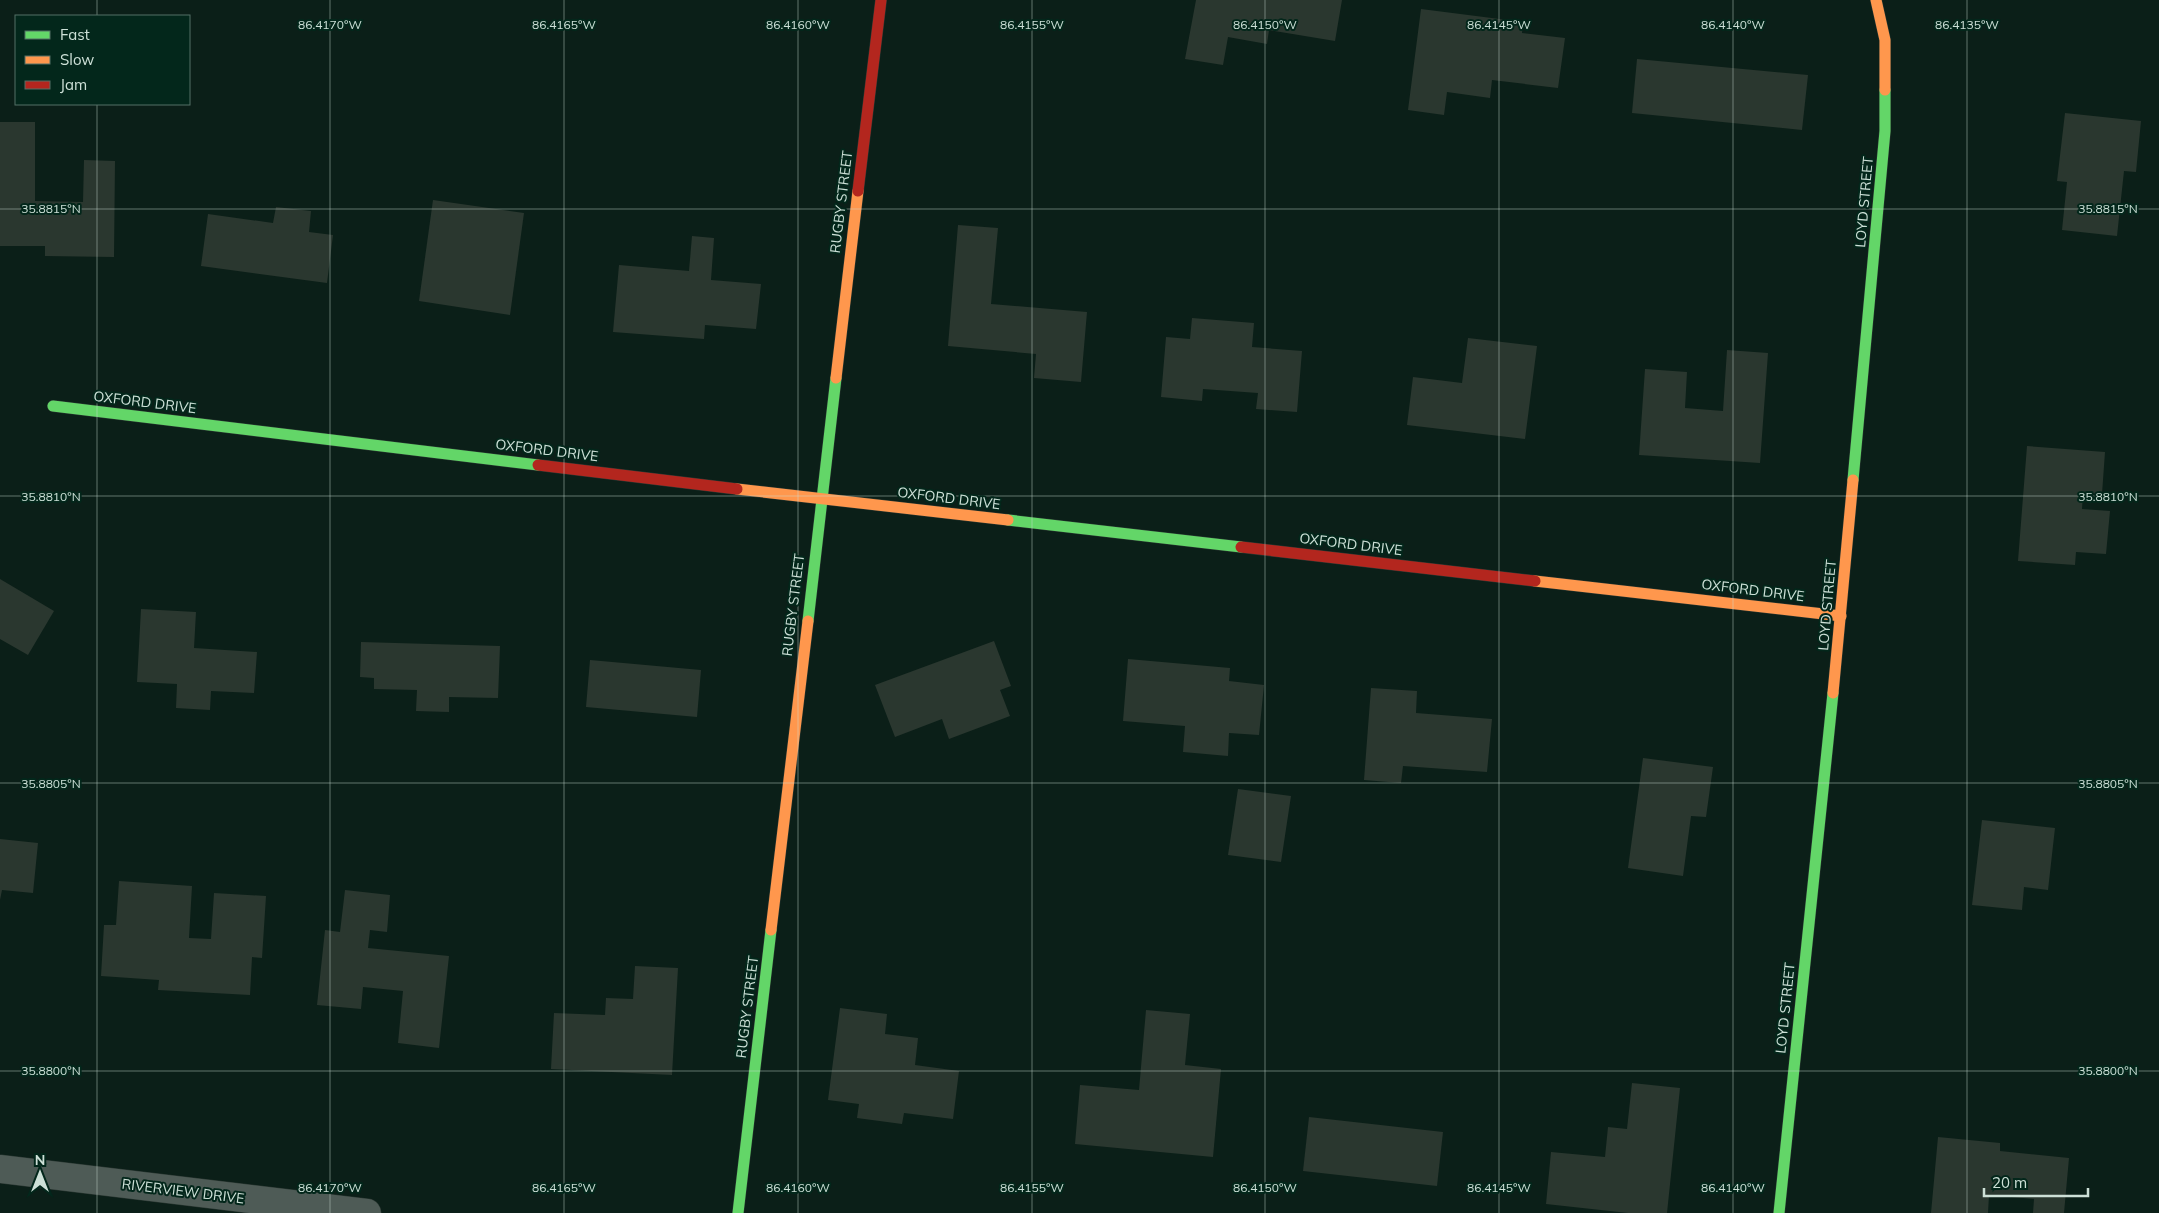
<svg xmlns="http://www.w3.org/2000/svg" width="2159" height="1213" font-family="Mulish,sans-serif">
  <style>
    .building { fill: #2a372f }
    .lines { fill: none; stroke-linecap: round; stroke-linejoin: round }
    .street-casing { stroke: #2b3833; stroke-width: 29 }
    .fast-casing { stroke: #2b3833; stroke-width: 12 }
    .slow-casing { stroke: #2b3833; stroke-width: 12 }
    .jam-casing { stroke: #2b3833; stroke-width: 12 }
    .street { stroke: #4e5b56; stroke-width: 28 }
    .fast { stroke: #63d668; stroke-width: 11 }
    .slow { stroke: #ff974d; stroke-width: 11 }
    .jam { stroke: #b3261e; stroke-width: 11 }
    .ticks { fill: none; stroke: #cde0d7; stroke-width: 1; stroke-opacity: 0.45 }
    .labels { text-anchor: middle; stroke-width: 4; stroke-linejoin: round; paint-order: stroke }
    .street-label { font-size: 14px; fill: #cde0d7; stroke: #03271b }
    .ticks-label { font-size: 12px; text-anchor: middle; fill: #cde0d7; stroke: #03271b; stroke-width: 4; stroke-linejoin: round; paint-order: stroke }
  </style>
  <rect width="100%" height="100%" fill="#0b1f18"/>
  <!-- building -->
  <g class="building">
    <path d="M1196,0H1342L1335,41L1269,30L1267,44L1228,37L1223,65L1185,59Z"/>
    <path d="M1421,9L1523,22L1522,33L1565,38L1558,88L1492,80L1490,98L1447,92L1444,115L1408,110Z"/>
    <path d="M1637,59L1808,75L1802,130L1632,113Z"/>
    <path d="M2065,113L2141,121L2136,172L2124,171L2117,236L2062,230L2067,182L2057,181Z"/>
    <path d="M0,122H35V201L83,202L84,160L115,161L114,257L45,256V246H0Z"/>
    <path d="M433,200L524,213L510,315L419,301Z"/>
    <path d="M276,207L311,211L309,232L333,235L327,283L201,266L208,214L273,223Z"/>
    <path d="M958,225L998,228L991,304L1087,312L1081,382L1034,378L1036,354L948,346Z"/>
    <path d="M692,236L714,238L711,280L761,284L756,329L705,325L704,339L613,332L619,265L689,271Z"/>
    <path d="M1192,318L1254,323L1252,347L1302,351L1297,412L1256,409L1258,393L1203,389L1202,401L1161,397L1166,337L1190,339Z"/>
    <path d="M1468,338L1537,346L1525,439L1407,425L1413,377L1462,383Z"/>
    <path d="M1727,350L1768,353L1760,463L1639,455L1645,369L1687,372L1685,408L1723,411Z"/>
    <path d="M2027,446L2105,452L2102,494L2083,493L2082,509L2110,511L2106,554L2076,552L2075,565L2018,561Z"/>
    <path d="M0,579L54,611L28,655L0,639Z"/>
    <path d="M141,609L196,612L194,648L257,652L254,693L211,691L210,710L176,708L177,684L137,682Z"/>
    <path d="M994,641L1011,686L1000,690L1010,716L949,739L942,719L895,737L875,685Z"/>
    <path d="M361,642L500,646L498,698L449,697V712L416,711L417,690L374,689V678L360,677Z"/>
    <path d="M1128,659L1230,668L1229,681L1264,685L1259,735L1229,733L1228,756L1183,752L1185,726L1123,721Z"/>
    <path d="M590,660L701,670L697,717L586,707Z"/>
    <path d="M1371,688L1417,691L1416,713L1492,719L1487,772L1403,766L1401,783L1364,780Z"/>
    <path d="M1643,758L1713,767L1706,817L1691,816L1683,876L1628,868Z"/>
    <path d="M1238,789L1291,796L1281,862L1228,855Z"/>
    <path d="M1982,820L2055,828L2048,890L2024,887L2022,910L1972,905Z"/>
    <path d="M0,839L38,843L33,893L2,890L0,900Z"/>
    <path d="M119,881L192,886L189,938L211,939L214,893L266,896L262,958L252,957L250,995L158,990L159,980L101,976L104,925H116Z"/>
    <path d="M345,890L390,895L387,932L370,930L368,948L449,956L439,1048L398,1043L403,991L363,987L361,1009L317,1005L325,930L340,932Z"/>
    <path d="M635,966L678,968L672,1075L551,1069L554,1013L605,1015L606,998L633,999Z"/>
    <path d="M840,1008L887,1014L885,1034L918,1038L915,1065L959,1071L953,1119L904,1113L902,1124L857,1118L859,1104L828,1100Z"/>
    <path d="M1146,1010L1190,1014L1185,1065L1221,1069L1213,1157L1075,1144L1080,1085L1139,1090Z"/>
    <path d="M1632,1083L1680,1088L1667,1213H1628L1546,1204L1551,1152L1605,1157L1608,1127L1627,1129Z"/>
    <path d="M1309,1117L1443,1132L1437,1186L1303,1171Z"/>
    <path d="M1938,1137L2000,1143V1151L2069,1158L2064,1213H2033L2034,1199L1989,1195L1988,1213H1931Z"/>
  </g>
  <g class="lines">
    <defs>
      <path id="street" d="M0,1169L367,1213"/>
      <g id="fast">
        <path d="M53,406L538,465"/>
        <path d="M1853,480L1885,131V90"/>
        <path d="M1008,520L1241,547"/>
        <path d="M808,621L836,378"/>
        <path d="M738,1213L771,930"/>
        <path d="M1779,1213L1833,693"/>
      </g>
      <g id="slow">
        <path d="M1876,0L1885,40V90"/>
        <path d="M836,378L858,191"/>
        <path d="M737,489L1008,520"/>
        <path d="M1535,581L1841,616"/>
        <path d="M1833,693L1853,480"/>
        <path d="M771,930L808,621"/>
      </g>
      <g id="jam">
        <path d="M858,191L881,0"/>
        <path d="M538,465L737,489"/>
        <path d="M1241,547L1535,581"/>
      </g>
    </defs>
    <!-- street casing -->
    <use href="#street" class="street-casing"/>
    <!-- fast casing -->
    <use href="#fast" class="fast-casing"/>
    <!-- slow casing -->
    <use href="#slow" class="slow-casing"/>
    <!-- jam casing -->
    <use href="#jam" class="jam-casing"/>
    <!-- street -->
    <use href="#street" class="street"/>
    <!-- fast -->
    <use href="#fast" class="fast"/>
    <!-- slow -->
    <use href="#slow" class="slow"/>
    <!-- jam -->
    <use href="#jam" class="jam"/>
  </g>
  <!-- ticks -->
  <path class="ticks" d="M97,0V16M330,0V1213M564,0V1213M798,0V1213M1032,0V1213M1265,0V1213M1499,0V1213M1733,0V1213M1967,0V1213M97,104V1213M0,209H2159M0,496H2159M0,783H2159M0,1071H2159"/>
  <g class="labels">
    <!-- street labels -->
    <g class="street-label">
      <text transform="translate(841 202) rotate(-83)" y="5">RUGBY STREET</text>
      <text transform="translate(1864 202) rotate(-85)" y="5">LOYD STREET</text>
      <text transform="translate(145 402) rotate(7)" y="5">OXFORD DRIVE</text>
      <text transform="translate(547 450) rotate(7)" y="5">OXFORD DRIVE</text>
      <text transform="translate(949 498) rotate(7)" y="5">OXFORD DRIVE</text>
      <text transform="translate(1351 544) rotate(7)" y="5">OXFORD DRIVE</text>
      <text transform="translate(1753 590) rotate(7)" y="5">OXFORD DRIVE</text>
      <text transform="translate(793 605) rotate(-83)" y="5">RUGBY STREET</text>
      <text transform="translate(1827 605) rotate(-85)" y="5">LOYD STREET</text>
      <text transform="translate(747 1007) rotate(-83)" y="5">RUGBY STREET</text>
      <text transform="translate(1785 1008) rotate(-84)" y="5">LOYD STREET</text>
      <text transform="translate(183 1191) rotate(7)" y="5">RIVERVIEW DRIVE</text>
    </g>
  </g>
  <g class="ticks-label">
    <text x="330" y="29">86.4170°W</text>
    <text x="564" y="29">86.4165°W</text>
    <text x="798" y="29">86.4160°W</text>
    <text x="1032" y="29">86.4155°W</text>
    <text x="1265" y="29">86.4150°W</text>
    <text x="1499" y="29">86.4145°W</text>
    <text x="1733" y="29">86.4140°W</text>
    <text x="1967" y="29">86.4135°W</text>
    <text x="51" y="213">35.8815°N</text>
    <text x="2108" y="213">35.8815°N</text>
    <text x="51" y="501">35.8810°N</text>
    <text x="2108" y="501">35.8810°N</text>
    <text x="51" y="788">35.8805°N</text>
    <text x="2108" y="788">35.8805°N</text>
    <text x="51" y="1075">35.8800°N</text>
    <text x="2108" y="1075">35.8800°N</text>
    <text x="330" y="1192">86.4170°W</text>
    <text x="564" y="1192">86.4165°W</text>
    <text x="798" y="1192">86.4160°W</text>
    <text x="1032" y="1192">86.4155°W</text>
    <text x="1265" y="1192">86.4150°W</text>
    <text x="1499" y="1192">86.4145°W</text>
    <text x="1733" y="1192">86.4140°W</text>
  </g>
  <!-- legend -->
  <rect x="15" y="15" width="175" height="90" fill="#03271b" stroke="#547166"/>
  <rect x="25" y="31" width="25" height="8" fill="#63d668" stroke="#547166"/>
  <text x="60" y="40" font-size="15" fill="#cde0d7">Fast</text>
  <rect x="25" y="56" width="25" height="8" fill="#ff974d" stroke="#547166"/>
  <text x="60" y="65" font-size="15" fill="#cde0d7">Slow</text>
  <rect x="25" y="81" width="25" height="8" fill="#b3261e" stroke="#547166"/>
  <text x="60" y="90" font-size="15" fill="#cde0d7">Jam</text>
  <!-- north arrow -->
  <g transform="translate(40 1173)" stroke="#03271b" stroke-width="4" paint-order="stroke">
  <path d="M0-4L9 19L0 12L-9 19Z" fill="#cde0d7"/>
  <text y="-8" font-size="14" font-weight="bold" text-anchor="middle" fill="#cde0d7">N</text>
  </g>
  <!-- scale -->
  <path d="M1984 1188v8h104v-8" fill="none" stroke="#cde0d7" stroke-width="2.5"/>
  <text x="1992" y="1188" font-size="15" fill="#cde0d7" stroke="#03271b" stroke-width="4" paint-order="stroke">20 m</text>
</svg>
